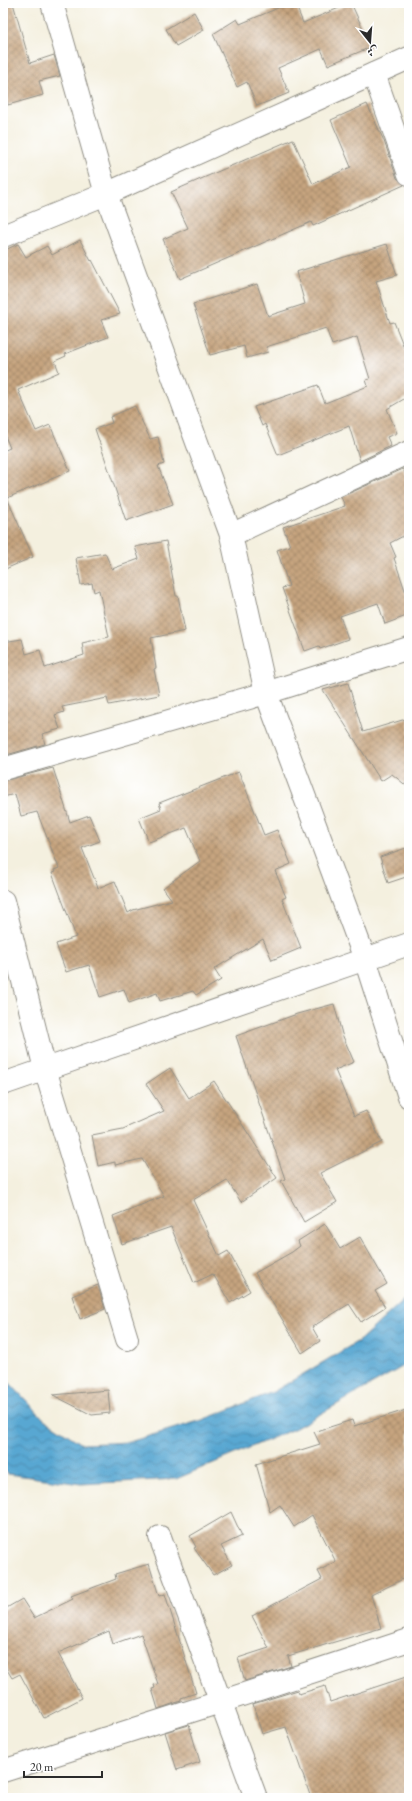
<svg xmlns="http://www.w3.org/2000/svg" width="412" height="1801" font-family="'EB Garamond',Amiri,serif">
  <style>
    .water { fill: url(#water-waves); stroke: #42697e }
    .building { fill: url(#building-cross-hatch) }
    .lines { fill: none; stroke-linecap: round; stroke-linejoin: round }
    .minor-casing { stroke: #908e85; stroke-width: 24 }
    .minor { stroke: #fff; stroke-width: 22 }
  </style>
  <defs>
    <pattern id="water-waves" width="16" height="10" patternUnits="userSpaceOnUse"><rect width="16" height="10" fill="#59a7d2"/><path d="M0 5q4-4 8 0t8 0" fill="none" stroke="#4a88ab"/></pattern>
    <pattern id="building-cross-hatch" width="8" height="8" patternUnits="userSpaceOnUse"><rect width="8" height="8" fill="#c6a47f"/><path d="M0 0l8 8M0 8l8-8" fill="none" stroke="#a18668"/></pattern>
  </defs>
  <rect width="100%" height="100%" fill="#fff"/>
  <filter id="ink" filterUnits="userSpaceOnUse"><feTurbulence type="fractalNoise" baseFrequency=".025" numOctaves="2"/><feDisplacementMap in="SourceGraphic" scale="8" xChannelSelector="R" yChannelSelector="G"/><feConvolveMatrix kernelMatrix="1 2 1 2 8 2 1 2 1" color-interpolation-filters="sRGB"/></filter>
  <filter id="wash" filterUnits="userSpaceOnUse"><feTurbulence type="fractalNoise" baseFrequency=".012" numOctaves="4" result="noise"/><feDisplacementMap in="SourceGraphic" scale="16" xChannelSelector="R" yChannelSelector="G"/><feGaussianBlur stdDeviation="0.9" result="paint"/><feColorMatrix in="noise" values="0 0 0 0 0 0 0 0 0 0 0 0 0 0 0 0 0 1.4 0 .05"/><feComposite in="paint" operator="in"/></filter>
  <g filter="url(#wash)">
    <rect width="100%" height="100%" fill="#f4f0df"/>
    <!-- water -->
    <path class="water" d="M409,1295V1363L296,1428L176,1479L81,1484L8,1474L3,1469V1376L44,1419L82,1444L129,1442L202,1420L273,1392L360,1340Z"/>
    <g id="blocks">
      <!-- building -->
      <g class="building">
        <path d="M3,3H13L30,63L54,55L60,76L39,81L43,95L8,105L3,89Z"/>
        <path d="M290,3H295L303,23L351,3L371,47L328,65L321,49L278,68L289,93L257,106L247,82L237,87L213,34L237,19L240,24Z"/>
        <path d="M194,12L204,30L176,46L166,29Z"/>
        <path d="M367,104L384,141L397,178L404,185L313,226L311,222L180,279L163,239L188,228L171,192L293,139L313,184L351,167L331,120Z"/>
        <path d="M80,240L91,261L92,260L120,314L101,320L108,337L65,354L66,356L55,361L59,372L18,390L36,431L50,425L70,471L7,498L33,557L3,570V451L10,448L3,431V251L18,244L26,257L47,246L52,255Z"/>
        <path d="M387,244L397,275L376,281L390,323L394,322L409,360V396L387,409L397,433L387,437L391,446L360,461L349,426L278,455L265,424L262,426L254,407L318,385L325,403L368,386L366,380L370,379L357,337L332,345L326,328L266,347L268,352L247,358L244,346L210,355L193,304L257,284L268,316L305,304L296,272Z"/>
        <path d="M135,406L150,439L158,437L164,464L158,466L173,504L126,521L95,429L112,423L110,417Z"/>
        <path d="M403,469L409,482V533L390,543L396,557L394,558L409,602V615L385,624L378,603L340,616L348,639L320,649L319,646L305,651L282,588L289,586L277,550L290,546L283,527L345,506L341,497Z"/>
        <path d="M166,541L176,596H178L185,631L151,638L156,668L154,669L159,695L109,705L107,698L62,707L64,712L55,715L60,729L42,734L45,744L3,756V642L22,639L26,654L40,650L45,668L84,655L82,643L109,637L99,590L94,592L92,583L81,585L76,558L105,553L112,569L139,559L135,547Z"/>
        <path d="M348,683L363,732L409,718V788L392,774L381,781L323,690Z"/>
        <path d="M53,768L70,822L89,815L100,841L82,848L98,888L115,881L128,913L133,910L172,900L163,888L200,861L186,828L149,842L139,818L161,809L159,803L239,772L264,835L277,830L291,864L275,871L286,897L282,899L301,948L272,960L263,939L214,969L221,980L196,995L193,991L160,1001L157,993L129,1003L124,989L100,997L89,965L66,972L56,944L76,937L52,873L55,872L54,870L59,868L37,812L21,816L15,794L3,797V781Z"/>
        <path d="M409,847V876L388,883L380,857Z"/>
        <path d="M334,1004L342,1034L354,1062L335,1070L354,1116L366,1111L382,1142L320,1173L337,1202L304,1222L281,1181L285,1179L236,1036L297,1014Z"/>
        <path d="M170,1068L189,1098L214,1081L277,1178L241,1202L227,1180L193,1200L219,1256L228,1251L250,1291L230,1303L213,1274L194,1283L171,1227L122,1244L113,1216L164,1196L142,1159L115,1165V1162L98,1166L92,1135L123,1129L164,1111L146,1084Z"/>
        <path d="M325,1224L340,1249L360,1237L387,1284L375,1291L385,1307L361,1322L349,1304L312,1327L320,1341L302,1353L255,1273L292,1252L300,1246L298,1241Z"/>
        <path d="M98,1285L105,1309L80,1319L72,1296Z"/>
        <path d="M108,1390L110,1413L92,1415L53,1395Z"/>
        <path d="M409,1409V1576L371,1595L381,1628L288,1656L291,1666L245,1681L238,1658L269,1648L252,1616L322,1579L318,1571L336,1562L312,1515L294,1527L280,1505L270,1512L256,1464L320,1444L314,1432L352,1420L354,1426Z"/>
        <path d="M231,1512L242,1536L221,1546L232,1565L213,1575L194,1548L196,1547L190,1536Z"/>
        <path d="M149,1564L159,1596L165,1594L196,1693L181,1698V1701L158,1709L152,1689L155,1688L154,1685L158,1684L141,1634L113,1644L109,1631L58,1653L82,1698L44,1718L20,1674L12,1678L3,1663V1610L22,1599L34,1618L73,1599L71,1596L116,1579L115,1574Z"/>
        <path d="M409,1676V1798H311L286,1727L262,1734L253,1704L298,1690L299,1694L325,1686L330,1702Z"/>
        <path d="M189,1725L200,1762L177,1770L165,1732Z"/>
      </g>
    </g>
  </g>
  <g filter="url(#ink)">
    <use href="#blocks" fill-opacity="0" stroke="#908e85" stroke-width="1"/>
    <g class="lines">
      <defs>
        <g id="minor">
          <path d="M52,3L106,194L231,535L266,693L365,959L409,1097"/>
          <path d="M374,74L409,174"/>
          <path d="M3,236L106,194L409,58"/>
          <path d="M231,535L409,452"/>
          <path d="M3,769L266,693L409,648"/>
          <path d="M3,901L45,1069L127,1339"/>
          <path d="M3,1084L409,944"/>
          <path d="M160,1537L256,1798"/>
          <path d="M3,1771L220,1702L409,1640"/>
        </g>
      </defs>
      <!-- minor casing -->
      <use href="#minor" class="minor-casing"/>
      <!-- minor -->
      <use href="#minor" class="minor"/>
    </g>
  </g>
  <!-- margin -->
  <rect width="412" height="1801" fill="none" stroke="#fff" stroke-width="16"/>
  <!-- north arrow -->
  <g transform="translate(370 42) rotate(163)" stroke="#ffffff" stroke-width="3" paint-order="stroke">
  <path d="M0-3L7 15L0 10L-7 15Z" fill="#2b2b2b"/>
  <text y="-6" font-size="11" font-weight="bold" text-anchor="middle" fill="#2b2b2b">ش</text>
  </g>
  <!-- scale -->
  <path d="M24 1771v6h78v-6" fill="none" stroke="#2b2b2b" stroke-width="2"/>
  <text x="30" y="1771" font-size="12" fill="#2b2b2b" stroke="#ffffff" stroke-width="3" paint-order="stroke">20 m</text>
</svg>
